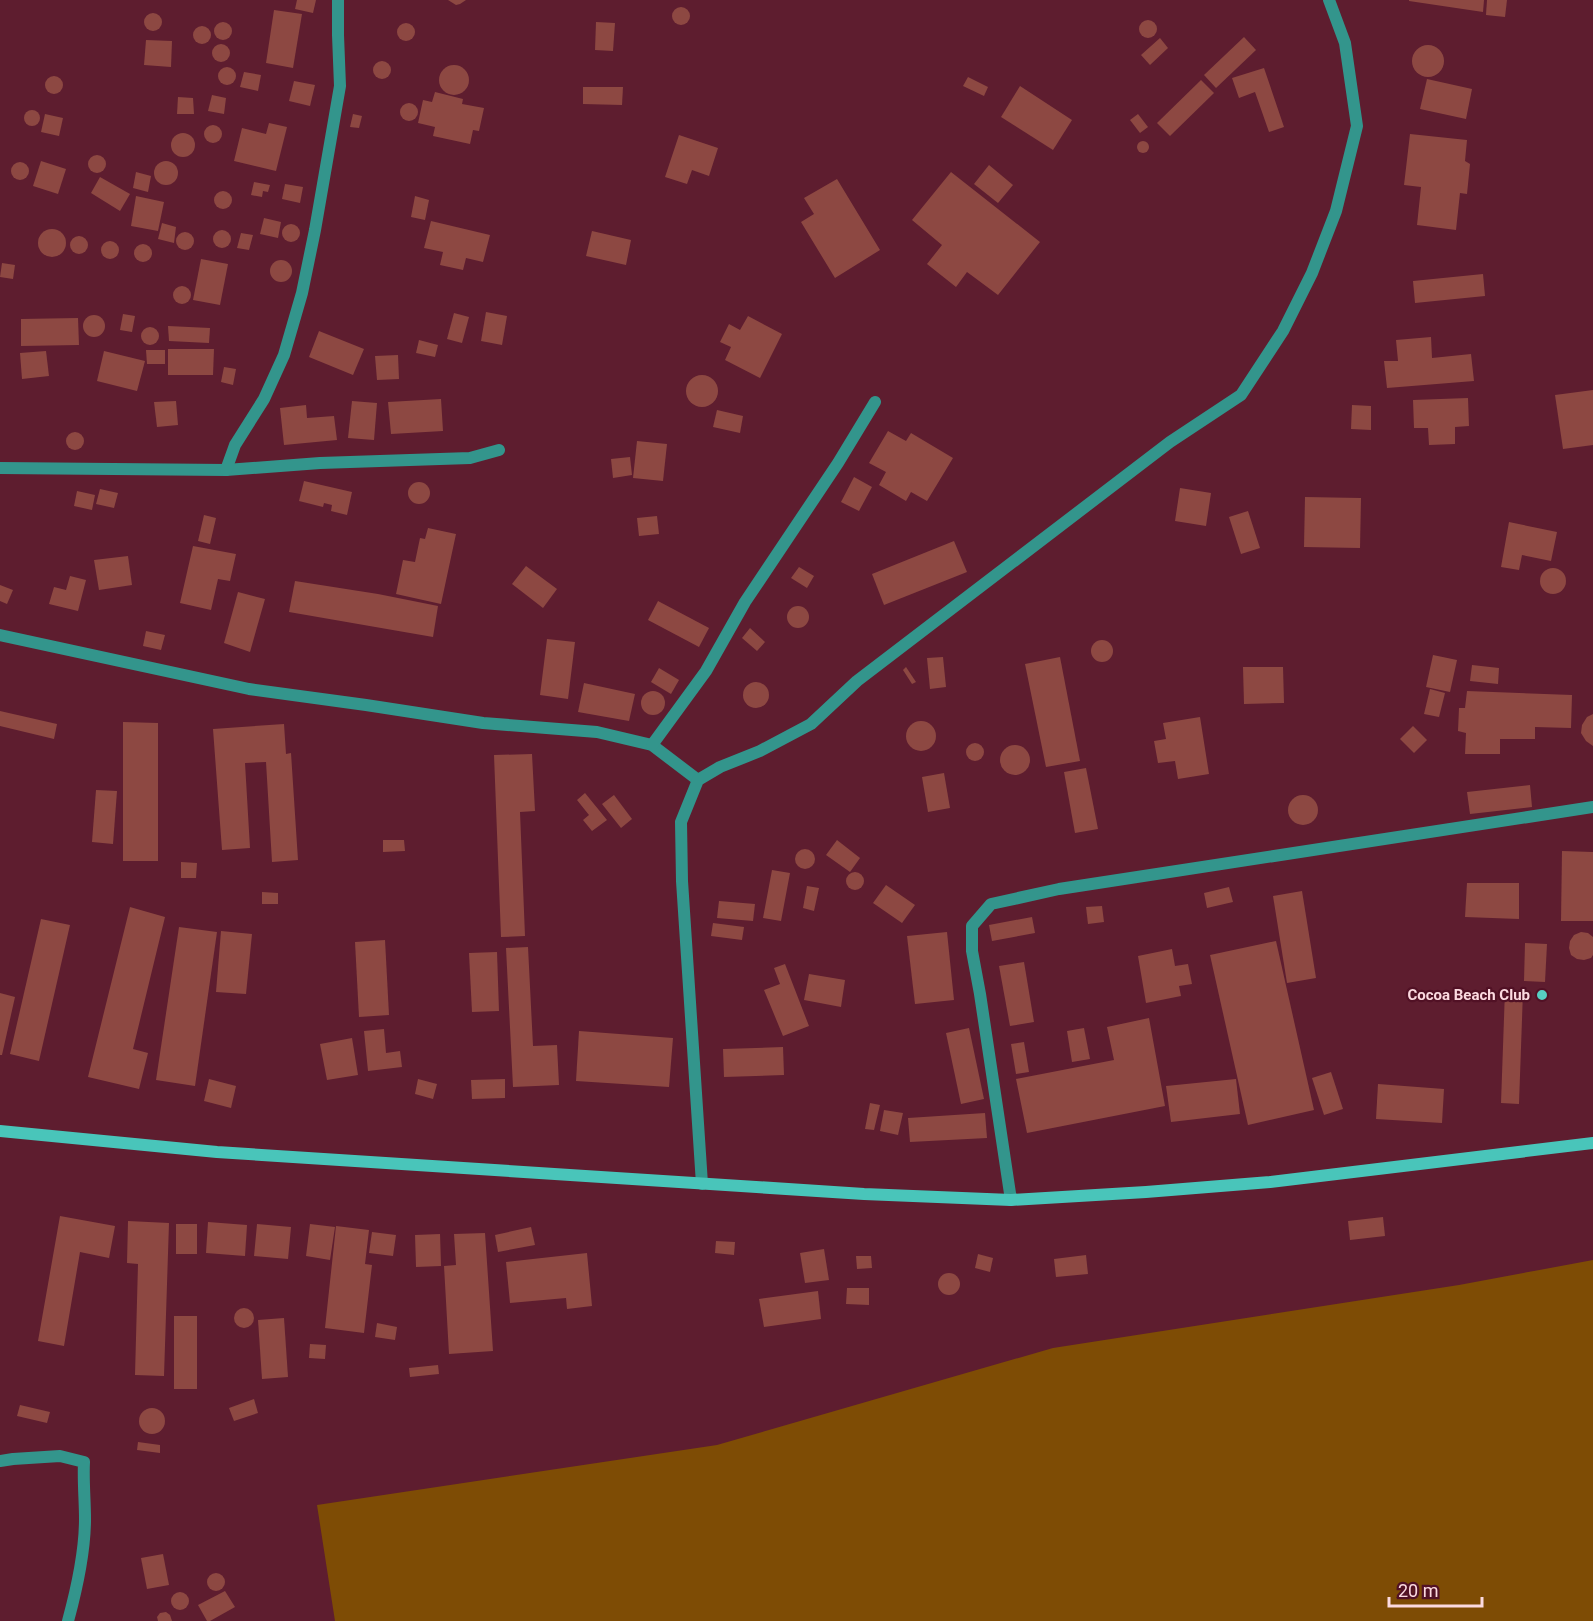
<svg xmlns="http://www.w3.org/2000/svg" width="1593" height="1621" font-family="Roboto,sans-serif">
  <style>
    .green { fill: #7e4c05 }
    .building { fill: #8d4842 }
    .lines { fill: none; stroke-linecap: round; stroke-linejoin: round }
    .street { stroke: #33958c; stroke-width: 12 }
    .secondary { stroke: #49c5ba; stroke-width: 12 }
    .poi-dot { fill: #57cec2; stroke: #511125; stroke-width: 2 }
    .labels { text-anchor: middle; stroke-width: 4.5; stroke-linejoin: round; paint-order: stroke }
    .poi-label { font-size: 15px; font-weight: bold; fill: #fcdae0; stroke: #511125; text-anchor: end }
  </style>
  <rect width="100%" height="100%" fill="#5e1d2f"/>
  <!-- green -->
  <path class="green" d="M1593,1260V1621H335L317,1505L717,1445L1053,1348L1459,1285Z"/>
  <!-- building -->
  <g class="building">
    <path d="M297,0H316L313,13L295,9Z"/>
    <path d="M448,0H466L460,4L456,5Z"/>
    <path d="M1409,0H1484L1483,12L1409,1Z"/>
    <path d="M1487,0H1507L1505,17L1486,15Z"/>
    <circle cx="681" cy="16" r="9"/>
    <path d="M274,10L302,14L293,68L266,63Z"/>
    <circle cx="153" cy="22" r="9"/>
    <circle cx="1148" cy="29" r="9"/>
    <circle cx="223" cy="31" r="9"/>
    <path d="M596,22L615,23L613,51L595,50Z"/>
    <circle cx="406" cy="32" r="9"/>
    <circle cx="202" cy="35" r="9"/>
    <path d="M1244,37L1256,50L1216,88L1204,75Z"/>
    <path d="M1160,38L1168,48L1150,65L1141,55Z"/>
    <path d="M146,40L172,41L171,67L144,65Z"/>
    <circle cx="221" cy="53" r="9"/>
    <circle cx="1428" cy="61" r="16"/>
    <circle cx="382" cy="70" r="9"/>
    <circle cx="454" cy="80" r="15"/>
    <circle cx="227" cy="76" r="9"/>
    <path d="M1264,68L1284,127L1269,132L1255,92L1239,98L1232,78Z"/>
    <path d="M244,72L261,75L258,91L240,87Z"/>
    <circle cx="54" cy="85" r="9"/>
    <path d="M968,77L988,87L984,96L963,86Z"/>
    <path d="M1427,79L1472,89L1466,119L1420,109Z"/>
    <path d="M1201,80L1214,93L1170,136L1157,123Z"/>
    <path d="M294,81L315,85L310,106L289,101Z"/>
    <path d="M1020,86L1072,120L1053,150L1001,117Z"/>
    <path d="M583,87H623L622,105L583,104Z"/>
    <path d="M435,92L463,99L462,104L484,108L479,131L473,130L470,144L433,136L435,127L418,123L423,100L432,102Z"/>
    <path d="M212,95L226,98L224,114L208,111Z"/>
    <path d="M178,97L193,98L194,114H177Z"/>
    <circle cx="409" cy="112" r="9"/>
    <circle cx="32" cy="118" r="8"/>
    <path d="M45,114L63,118L59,136L41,132Z"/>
    <path d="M353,114L362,116L359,128L350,127Z"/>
    <path d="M1138,114L1148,127L1140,133L1130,120Z"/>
    <path d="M269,123L287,127L276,171L234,161L242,128L266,134Z"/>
    <circle cx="213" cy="134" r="9"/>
    <circle cx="183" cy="145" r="12"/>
    <path d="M1410,134L1467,140L1465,161L1470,164L1467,194L1460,193L1456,230L1417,225L1421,187L1404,185Z"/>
    <path d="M679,135L718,148L709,176L692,170L687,184L665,177Z"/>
    <circle cx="1143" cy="147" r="6"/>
    <circle cx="97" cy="164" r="9"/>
    <path d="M41,161L66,169L58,194L33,186Z"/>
    <circle cx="166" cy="173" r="12"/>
    <circle cx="20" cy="171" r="9"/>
    <path d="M989,165L1013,185L998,203L974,184Z"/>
    <path d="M136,172L151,176L148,192L133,188Z"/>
    <path d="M951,172L1040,242L998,295L967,272L956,287L927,264L942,245L912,220Z"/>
    <path d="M100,177L130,194L120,211L91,193Z"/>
    <path d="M837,179L880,250L835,278L801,222L814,214L804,198Z"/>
    <path d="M254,182L270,185L268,192L263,191L262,197L251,195Z"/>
    <path d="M285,184L303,187L300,203L282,199Z"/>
    <circle cx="223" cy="200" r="9"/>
    <path d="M136,196L164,202L158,231L131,226Z"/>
    <path d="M415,196L429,200L425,220L411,217Z"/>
    <path d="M264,218L281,222L278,238L260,234Z"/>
    <path d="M431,221L490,235L483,262L466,258L463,270L440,265L443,252L424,248Z"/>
    <path d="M162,223L176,227L174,243L158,239Z"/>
    <circle cx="291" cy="233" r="9"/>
    <circle cx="52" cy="243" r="14"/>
    <circle cx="222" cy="239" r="9"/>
    <path d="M592,231L631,240L626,265L586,256Z"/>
    <circle cx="185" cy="241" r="9"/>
    <path d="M241,233L253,235L249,250L237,248Z"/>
    <circle cx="79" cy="245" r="9"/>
    <circle cx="110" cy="250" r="9"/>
    <circle cx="143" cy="253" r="9"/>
    <path d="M201,259L228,264L220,305L193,300Z"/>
    <circle cx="281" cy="271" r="11"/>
    <path d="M2,263L15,265L13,279L0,277Z"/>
    <path d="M1483,274L1485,296L1415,303L1413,281Z"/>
    <circle cx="182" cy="295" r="9"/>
    <path d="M486,312L507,316L502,345L481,341Z"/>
    <path d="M454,313L469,317L462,343L447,339Z"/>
    <path d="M123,314L135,316L132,332L120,330Z"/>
    <circle cx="94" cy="326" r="11"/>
    <path d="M748,316L782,334L760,378L725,360L731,347L720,342L729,324L740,330Z"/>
    <path d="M78,318L79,345L21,346V319Z"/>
    <path d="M168,326L210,328L209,343L169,341Z"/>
    <circle cx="150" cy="336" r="9"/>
    <path d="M319,331L364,349L353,375L309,357Z"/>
    <path d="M1431,337L1432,358L1471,354L1474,381L1387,388L1384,361H1398L1396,340Z"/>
    <path d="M419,340L438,345L435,357L416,353Z"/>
    <path d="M168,349H214L213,375H168Z"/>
    <path d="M146,350H165V364H147Z"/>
    <path d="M46,351L49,376L22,379L20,353Z"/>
    <path d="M104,351L145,361L137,391L97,381Z"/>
    <path d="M398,355L399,379L377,380L375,356Z"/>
    <path d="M224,367L236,369L233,385L221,382Z"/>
    <circle cx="702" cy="391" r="16"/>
    <path d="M1593,390V445L1563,449L1555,395Z"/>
    <path d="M1468,398L1469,426L1455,427V444L1429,445L1428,428H1414L1413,400Z"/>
    <path d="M441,399L443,431L391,434L388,402Z"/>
    <path d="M176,401L178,425L157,427L154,402Z"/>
    <path d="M352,401L377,403L374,440L348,438Z"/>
    <path d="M306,405L307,418L334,416L337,440L284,445L280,408Z"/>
    <path d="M1352,405L1371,406V430L1351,429Z"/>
    <path d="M717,410L743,416L740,433L713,427Z"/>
    <path d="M888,431L906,441L911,433L953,458L927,501L911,492L906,501L879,485L886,472L869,463Z"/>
    <circle cx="75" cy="441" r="9"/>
    <path d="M637,441L667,444L663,481L633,478Z"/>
    <path d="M630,457L632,475L613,478L611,459Z"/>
    <path d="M854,477L872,487L859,511L841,502Z"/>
    <path d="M304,481L352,492L347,515L331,511L332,505L324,503L323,507L299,501Z"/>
    <circle cx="419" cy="493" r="11"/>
    <path d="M1180,488L1211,493L1206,526L1175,521Z"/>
    <path d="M100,489L118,493L114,508L96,504Z"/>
    <path d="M77,491L95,495L92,510L74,506Z"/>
    <path d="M1305,497L1361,498L1360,548L1304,547Z"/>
    <path d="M1248,511L1260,548L1241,554L1229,517Z"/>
    <path d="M204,515L216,518L210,544L198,541Z"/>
    <path d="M657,516L659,534L639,536L637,518Z"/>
    <path d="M1509,522L1557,532L1551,561L1522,555L1519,570L1501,567Z"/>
    <path d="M428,528L456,534L441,604L396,594L403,560L415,562L420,538L425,539Z"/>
    <path d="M954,541L967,572L884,605L872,574Z"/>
    <path d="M193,546L236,554L230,581L218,579L211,610L180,603Z"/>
    <path d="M128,556L132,585L99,590L94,560Z"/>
    <path d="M526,566L557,589L543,608L512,584Z"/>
    <path d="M799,567L814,576L807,588L791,578Z"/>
    <circle cx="1553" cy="581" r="13"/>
    <path d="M70,576L86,580L78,611L49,604L54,587L66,590Z"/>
    <path d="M295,581L378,594L438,606L433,637L289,612Z"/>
    <path d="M0,585L13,590L7,604L0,601Z"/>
    <path d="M238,592L265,599L250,652L224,643Z"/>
    <path d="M658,601L709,628L699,647L648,620Z"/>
    <circle cx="798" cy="617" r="11"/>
    <path d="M750,628L765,642L757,651L742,638Z"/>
    <path d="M146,631L165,635L161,650L143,646Z"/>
    <path d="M547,639L575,642L568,699L540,695Z"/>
    <circle cx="1102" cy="651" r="11"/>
    <path d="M1433,655L1457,660L1450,692L1426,687Z"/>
    <path d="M943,657L946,687L930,689L927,658Z"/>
    <path d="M1060,657L1080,761L1046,767L1025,664Z"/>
    <path d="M1472,665L1499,668L1498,684L1470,681Z"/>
    <path d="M906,667L916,682L912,684L903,670Z"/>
    <path d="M1243,667H1283L1284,703L1244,704Z"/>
    <path d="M659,668L679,680L671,694L651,682Z"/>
    <circle cx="756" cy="695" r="13"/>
    <path d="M584,683L635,694L629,721L578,712Z"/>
    <path d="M1430,689L1445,693L1439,717L1424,714Z"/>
    <circle cx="653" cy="703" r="12"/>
    <path d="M1467,691L1572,695L1571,728L1535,727V739H1500V754H1465L1466,733L1458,731L1459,708H1465Z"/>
    <path d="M0,711L57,724L54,739L0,726Z"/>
    <path d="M1593,714V746L1586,741L1581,733L1582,725L1587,717Z"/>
    <path d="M1200,717L1209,774L1178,779L1175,761L1158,763L1154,741L1166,739L1163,723Z"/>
    <circle cx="921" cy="736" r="15"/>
    <path d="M123,722L158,723V861H123Z"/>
    <path d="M284,724L286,754L291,753L298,860L272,862L266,762L245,763L250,848L222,850L213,729Z"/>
    <path d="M1413,726L1427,740L1414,753L1400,739Z"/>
    <circle cx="975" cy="752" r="9"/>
    <circle cx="1015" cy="760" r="15"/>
    <path d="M532,754L535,811L520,812L525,936L501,937L494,755Z"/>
    <path d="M1086,768L1098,829L1075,833L1064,772Z"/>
    <path d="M944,773L950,808L928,812L922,777Z"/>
    <path d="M1530,785L1532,807L1470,814L1467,792Z"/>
    <path d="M96,790L117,791L113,844L92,842Z"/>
    <path d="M585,793L607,820L592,831L583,820L589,815L577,800Z"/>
    <circle cx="1303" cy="810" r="15"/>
    <path d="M614,795L632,819L621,828L602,804Z"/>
    <path d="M383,840H404L405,851L383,852Z"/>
    <path d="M837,840L860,858L850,872L826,855Z"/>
    <circle cx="805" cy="859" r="10"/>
    <path d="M1562,851L1593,852V921H1561Z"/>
    <path d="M181,862L197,863L196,878H181Z"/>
    <path d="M772,870L790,873L781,921L763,918Z"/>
    <circle cx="855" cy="881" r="9"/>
    <path d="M1467,883H1519V919L1465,917Z"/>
    <path d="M886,885L915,905L902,923L873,903Z"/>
    <path d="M807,886L819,888L814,911L803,908Z"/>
    <path d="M1229,887L1233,902L1207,908L1204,893Z"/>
    <path d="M1302,891L1316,978L1287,983L1273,896Z"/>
    <path d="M262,892L278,893V904H262Z"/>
    <path d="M719,901L755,904L753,921L717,918Z"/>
    <path d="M1102,906L1104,922L1088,924L1086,907Z"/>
    <path d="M130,907L165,917L133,1049L148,1053L139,1089L88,1077Z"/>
    <path d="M1032,917L1035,933L992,941L989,925Z"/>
    <path d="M41,919L70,925L39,1061L10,1054Z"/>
    <path d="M713,923L744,927L742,940L711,936Z"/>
    <path d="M179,927L217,932L195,1086L156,1080Z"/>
    <path d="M221,931L252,934L246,994L216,992Z"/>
    <path d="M947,932L954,1000L915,1004L907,936Z"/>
    <path d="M1581,932L1588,933L1593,937V955L1591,958L1584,960L1577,959L1571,955L1569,948L1570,941L1574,935Z"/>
    <path d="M385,940L389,1015L359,1017L355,942Z"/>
    <path d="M1276,941L1314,1110L1248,1125L1210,955Z"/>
    <path d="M1525,943L1547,944L1545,982L1524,981Z"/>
    <path d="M528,947L533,1046L557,1045L559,1085L513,1087L506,948Z"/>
    <path d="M1172,949L1175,966L1188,964L1192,984L1179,986L1181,996L1146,1003L1138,956Z"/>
    <path d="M497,952L499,1011L472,1012L469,953Z"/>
    <path d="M1024,962L1034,1022L1010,1026L999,966Z"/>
    <path d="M785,964L809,1026L783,1036L764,990L780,984L774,968Z"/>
    <path d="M809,974L845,980L841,1007L804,1000Z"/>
    <path d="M1505,990L1523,991L1519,1104L1501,1103Z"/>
    <path d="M0,993L15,997L2,1055H0Z"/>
    <path d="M1149,1018L1165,1106L1027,1133L1016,1079L1114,1060L1107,1027Z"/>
    <path d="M969,1028L984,1099L961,1104L946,1033Z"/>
    <path d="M1084,1028L1090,1059L1072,1062L1067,1031Z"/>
    <path d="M384,1029L386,1053L400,1051L402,1067L368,1071L364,1031Z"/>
    <path d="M579,1031L673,1038L669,1087L576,1081Z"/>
    <path d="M352,1038L358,1075L327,1080L320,1044Z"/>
    <path d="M1024,1042L1029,1072L1016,1074L1011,1044Z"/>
    <path d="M783,1047L784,1075L724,1077L723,1049Z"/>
    <path d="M1331,1072L1343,1109L1324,1115L1312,1078Z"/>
    <path d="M209,1079L236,1086L231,1108L204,1101Z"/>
    <path d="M418,1079L437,1084L433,1099L415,1094Z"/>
    <path d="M505,1079V1098L472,1099L471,1080Z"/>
    <path d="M1236,1079L1240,1114L1171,1122L1166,1086Z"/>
    <path d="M1378,1084L1444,1089L1442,1123L1376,1119Z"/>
    <path d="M870,1103L880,1105L874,1130L865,1129Z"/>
    <path d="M884,1110L903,1113L898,1135L880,1131Z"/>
    <path d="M985,1113L987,1138L910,1142L908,1118Z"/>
    <path d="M60,1216L115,1226L109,1258L80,1252L64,1346L38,1341Z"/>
    <path d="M1383,1217L1385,1236L1350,1240L1348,1221Z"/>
    <path d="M128,1221L169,1223L164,1376L135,1375L138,1264L127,1263Z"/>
    <path d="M208,1222L247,1225L245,1256L206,1253Z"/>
    <rect x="176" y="1224" width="21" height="30"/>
    <path d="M257,1224L291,1227L288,1259L254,1256Z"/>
    <path d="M310,1224L335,1227L330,1260L306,1256Z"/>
    <path d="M336,1226L369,1230L365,1264L372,1265L364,1333L325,1328Z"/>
    <path d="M531,1227L535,1245L498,1252L495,1235Z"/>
    <path d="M372,1232L396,1235L393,1256L369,1253Z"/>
    <path d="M485,1233L493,1351L449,1354L444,1266L456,1265L454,1234Z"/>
    <path d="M440,1234L441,1266L416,1267L415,1235Z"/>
    <path d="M716,1241L735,1242L734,1255L715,1253Z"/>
    <path d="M824,1249L829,1280L805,1283L800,1253Z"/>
    <path d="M587,1253L592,1306L567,1309L566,1298L510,1303L506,1262Z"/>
    <path d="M978,1254L993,1258L990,1272L975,1268Z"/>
    <path d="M1086,1255L1088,1274L1056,1277L1054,1259Z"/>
    <path d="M856,1256H871L872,1268L857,1269Z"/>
    <circle cx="949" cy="1284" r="11"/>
    <path d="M847,1288H869V1305L846,1304Z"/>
    <path d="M818,1291L821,1319L764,1327L759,1299Z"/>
    <circle cx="244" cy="1318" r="10"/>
    <rect x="174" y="1316" width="23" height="73"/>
    <path d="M284,1318L288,1377L262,1379L258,1320Z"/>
    <path d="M377,1323L397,1327L395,1340L375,1337Z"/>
    <path d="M310,1344L326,1345L325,1359L309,1358Z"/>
    <path d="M438,1365L439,1374L410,1377L409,1368Z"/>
    <path d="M254,1399L258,1413L234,1421L229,1408Z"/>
    <path d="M20,1405L50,1412L47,1423L17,1416Z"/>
    <circle cx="152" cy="1421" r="13"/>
    <path d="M138,1442L160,1445V1453L137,1450Z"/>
    <path d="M163,1554L169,1585L147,1589L141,1558Z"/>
    <circle cx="216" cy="1582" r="9"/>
    <path d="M225,1591L235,1607L210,1621H207L198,1605Z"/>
    <circle cx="180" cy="1601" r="9"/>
    <path d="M166,1612L170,1615L172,1621H158L157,1617L160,1613Z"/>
  </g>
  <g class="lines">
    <!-- street -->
    <g class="street">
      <path d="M0,468L226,470L320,463L470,458L499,450"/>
      <path d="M226,470L235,445L264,399L284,355L302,293L315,230L340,86L338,35V0"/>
      <path d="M0,635L249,689L366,705L483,723L597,732L652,745L698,780"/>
      <path d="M652,745L706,671L745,602L838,463L875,402"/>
      <path d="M702,1184L682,881L681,822L698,780L720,767L760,751L811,724L857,681L1170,442L1241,395L1283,331L1312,273L1336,211L1357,126L1345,43L1329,0"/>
      <path d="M1011,1200L980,994L972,951V926L991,904L1059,889L1593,807"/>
      <path d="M0,1461L13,1459L60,1456L84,1462C83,1481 85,1500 85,1519C85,1553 77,1588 68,1621"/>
    </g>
    <!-- secondary -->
    <path class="secondary" d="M0,1131L217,1152L864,1194L1011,1200L1146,1192L1270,1182L1593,1143"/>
  </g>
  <!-- markers -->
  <circle class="poi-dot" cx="1542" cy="995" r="6"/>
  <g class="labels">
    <!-- poi labels -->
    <g class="poi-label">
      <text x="1530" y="1000">Cocoa Beach Club</text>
    </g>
  </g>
  <!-- scale -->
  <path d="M1389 1597v9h93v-9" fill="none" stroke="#fcdae0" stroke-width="3"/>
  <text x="1398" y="1597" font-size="18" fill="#fcdae0" stroke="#511125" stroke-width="4.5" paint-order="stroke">20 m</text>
</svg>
